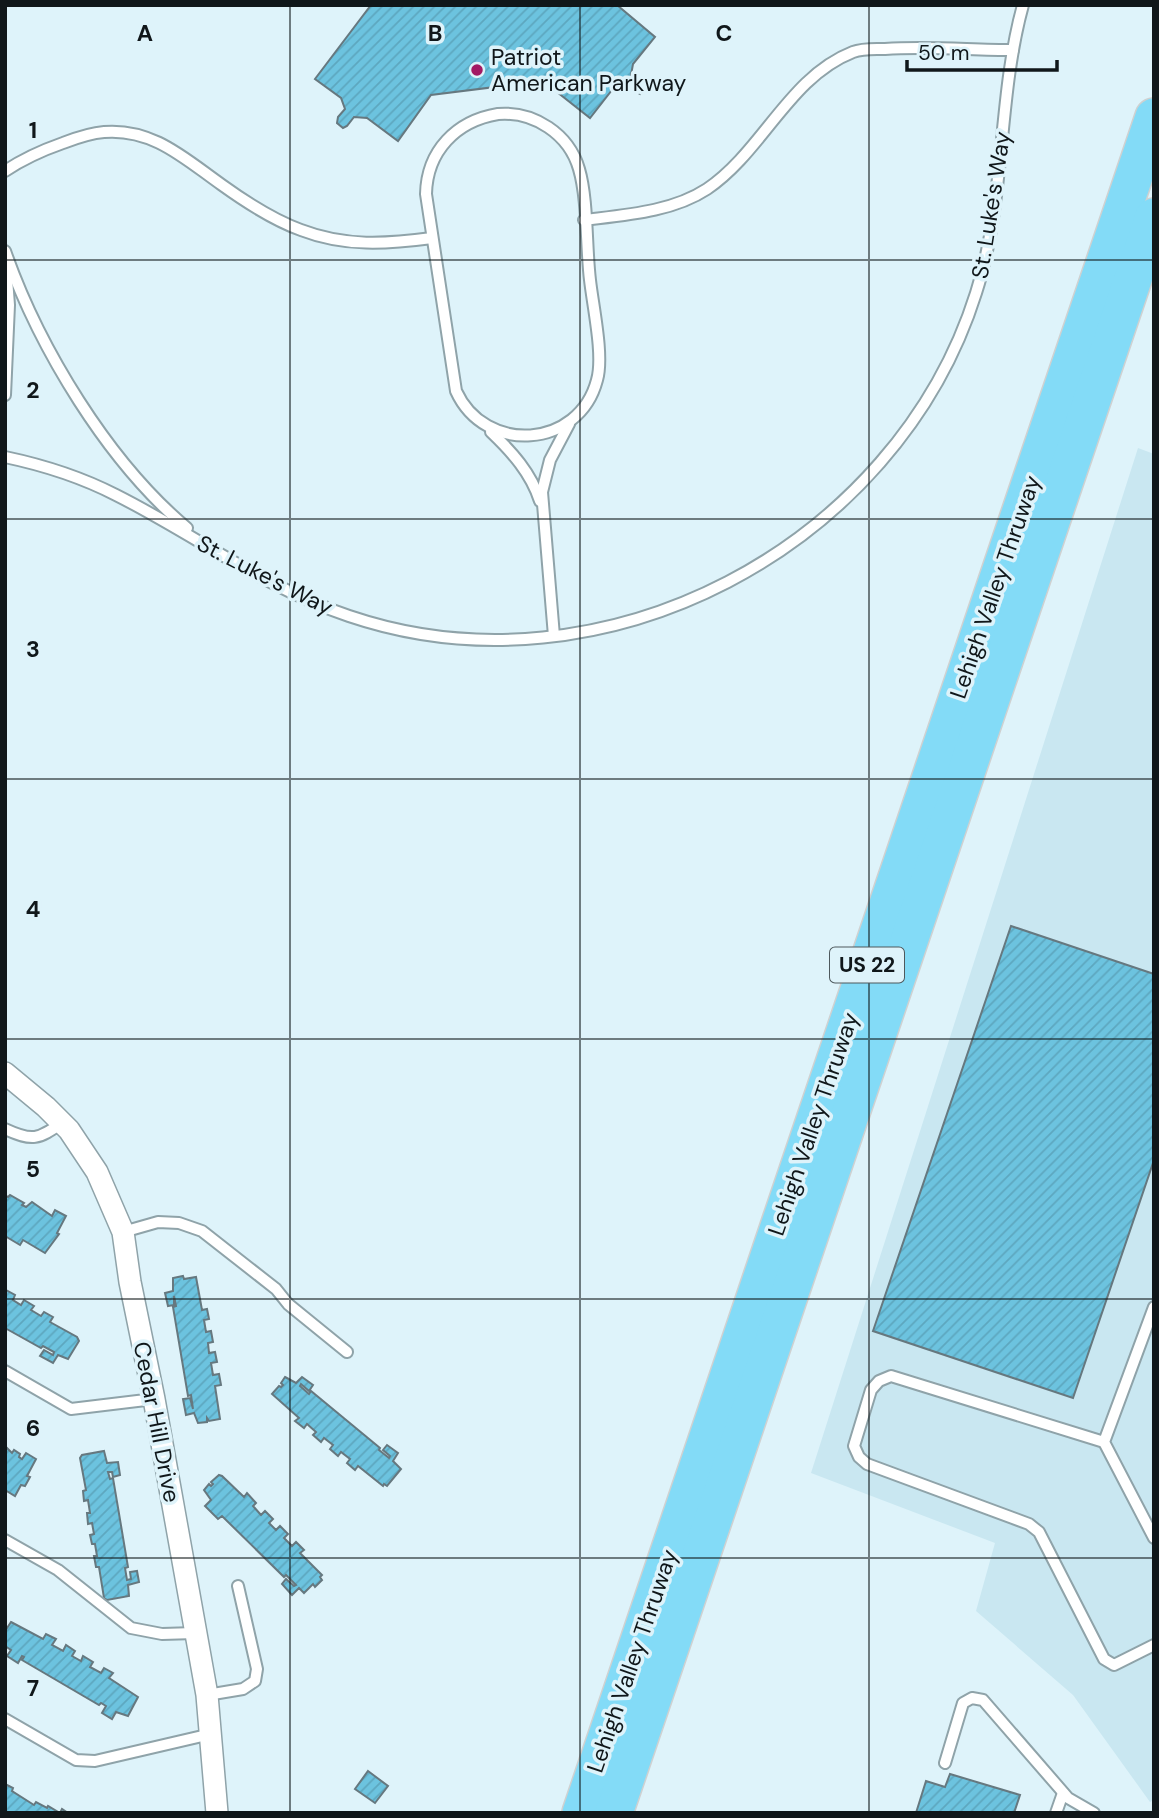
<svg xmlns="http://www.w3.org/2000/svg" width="1159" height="1818" font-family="'DM Sans',sans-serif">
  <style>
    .built { fill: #c9e7f1 }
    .building { fill: url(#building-hatch); stroke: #66787f; stroke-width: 2 }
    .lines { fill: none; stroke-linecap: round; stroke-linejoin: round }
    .service-casing { stroke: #8fa3a9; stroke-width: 14 }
    .minor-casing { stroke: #8fa3a9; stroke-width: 24 }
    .motorway-casing { stroke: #cfd1d1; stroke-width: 40 }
    .service { stroke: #fff; stroke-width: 10 }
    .minor { stroke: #fff; stroke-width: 21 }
    .motorway { stroke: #83dbf7; stroke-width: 37 }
    .grid { fill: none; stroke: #10171a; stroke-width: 2; stroke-opacity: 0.55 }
    .poi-dot { fill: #a21963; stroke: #def3fa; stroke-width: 2.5 }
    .labels { text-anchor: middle; stroke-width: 7; stroke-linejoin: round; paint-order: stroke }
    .shield { fill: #def3fa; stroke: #4e595d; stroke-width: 2 }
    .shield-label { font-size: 21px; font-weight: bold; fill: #10171a }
    .poi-label { font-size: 23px; fill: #10171a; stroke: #def3fa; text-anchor: start }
    .street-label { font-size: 23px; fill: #10171a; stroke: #def3fa }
    .grid-label { font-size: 23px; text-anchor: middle; font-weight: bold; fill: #10171a; stroke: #def3fa; stroke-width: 7; stroke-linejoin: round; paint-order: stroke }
  </style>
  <defs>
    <pattern id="building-hatch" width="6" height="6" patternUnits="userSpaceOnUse" patternTransform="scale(1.75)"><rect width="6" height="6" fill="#6cc3df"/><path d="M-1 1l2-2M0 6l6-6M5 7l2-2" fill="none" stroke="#5da7bf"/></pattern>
  </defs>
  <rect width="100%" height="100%" fill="#def3fa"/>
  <!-- built -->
  <path class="built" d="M1138,448L1154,454V1800L1150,1802L1073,1695L976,1611L995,1543L811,1473Z"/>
  <!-- building -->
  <g class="building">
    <path d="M371,5H617L655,37L633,64L631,75L640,82L643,89L640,94L623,85L612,90L590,118L543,81L431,95L398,141L367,118L354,117L347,126L343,128L337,123L338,117L345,109L341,98L315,79Z"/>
    <path d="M1011,926L1154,974V1160L1073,1398L873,1331Z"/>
    <path d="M5,1195L8,1197L10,1195L24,1203L22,1205L26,1207L32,1202L52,1216L55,1210L66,1216L57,1233L59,1234L45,1253L23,1240L20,1245L5,1236Z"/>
    <path d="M183,1276L184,1279L196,1277L202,1310L207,1309L209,1319L204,1320L206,1332L211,1331L213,1342L208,1343L209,1353L215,1352L217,1362L211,1363L213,1375L219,1374L221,1385L215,1386L220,1419L209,1421L207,1418V1422L198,1423L194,1413L186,1415L183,1399L190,1398L193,1409L191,1395L188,1396L173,1307L176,1306L174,1296V1305L168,1306L165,1293L173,1291V1278Z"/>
    <path d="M6,1290L15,1295L13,1300L21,1305L24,1300L34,1306L31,1310L41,1316L44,1312L53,1317L50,1322L77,1337L79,1341L68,1359L58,1355L53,1363L40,1356L44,1350L53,1355L54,1352L43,1346L41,1348L5,1328Z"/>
    <path d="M285,1377L296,1383L302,1377L313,1385L309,1391L301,1384L300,1386L309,1394L311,1391L380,1448L379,1450L389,1458L390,1456L383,1450L387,1445L398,1453L393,1461L401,1469L387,1486L384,1484L383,1486L358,1466L355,1470L347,1463L350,1459L341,1452L338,1456L330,1449L333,1445L324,1438L321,1442L313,1435L316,1432L307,1424L304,1428L295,1421L299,1418L272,1394L279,1386L281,1387L283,1385L281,1383Z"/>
    <path d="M5,1446L12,1453L14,1450L20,1454L19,1457L22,1459L26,1453L36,1459L27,1476L30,1477L25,1486L21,1485L15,1496L5,1490Z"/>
    <path d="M104,1451L107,1463L118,1462L120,1475L113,1477L112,1472H108L110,1479L113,1478L128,1567L125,1568L127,1580L131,1579L130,1572L137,1571L139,1582L128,1585L129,1596L107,1600L104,1598L99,1567H96L94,1556H97L95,1544H92L90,1535L94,1534L92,1523L88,1524L87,1513H90L88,1500L84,1501L83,1491L86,1490L80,1458L82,1455Z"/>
    <path d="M219,1475L222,1476L244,1497L247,1493L256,1503L253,1506L261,1515L265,1511L273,1519L269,1523L276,1530L280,1526L288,1534L284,1538L292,1546L296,1542L304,1550L300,1553L322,1575L320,1577L322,1580L315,1587L313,1584L304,1593L299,1588L292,1595L282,1584L286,1579L294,1586L296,1585L286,1575L284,1577L222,1516L218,1519L205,1506L211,1500L204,1490L209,1484L211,1486L213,1484L211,1482Z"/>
    <path d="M11,1622L43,1639L46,1634L56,1639L52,1645L63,1651L66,1645L75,1651L72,1656L81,1661L83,1656L93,1662L90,1667L101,1673L104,1668L113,1673L109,1678L138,1697L128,1716L116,1712L112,1719L102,1713L106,1706L101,1703L99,1705L22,1660L24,1657L22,1656L18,1663L7,1656L11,1650L5,1646V1631Z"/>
    <path d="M368,1771L388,1786L375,1803L355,1789Z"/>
    <path d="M950,1774L1020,1795L1014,1813H916L926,1781L945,1787Z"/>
    <path d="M5,1784L13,1788L12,1791L34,1805L36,1802L47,1808L48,1806L60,1813L62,1809L68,1813H5Z"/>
  </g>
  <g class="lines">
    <defs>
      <g id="service">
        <path d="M498,114C534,111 569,134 579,169C588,199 586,248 590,280C593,307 604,356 597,380C579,449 485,455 456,391L426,194C427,151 456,121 498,114Z"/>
        <path d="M5,171C23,159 43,150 63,143C76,138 90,133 104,132C153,128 185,159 222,185C247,203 273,220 301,230C345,247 387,244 432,238"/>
        <path d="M584,220C625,215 672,212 707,189C763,151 789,77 853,52C863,48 875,49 885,49C928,46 970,50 1013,50"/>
        <path d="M5,251C39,348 108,462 187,528"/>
        <path d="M5,395L9,305L6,265"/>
        <path d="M491,432C512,452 531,473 540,501"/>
        <path d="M5,457C43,465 81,477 116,495C194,534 264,588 349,616C603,702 896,547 976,293C1006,200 997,99 1023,5"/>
        <path d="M554,636L542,492L550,460L569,424"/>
        <path d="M5,1129C33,1142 38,1139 62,1123"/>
        <path d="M123,1232L158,1222L179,1223L202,1231L276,1289L288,1304L347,1352"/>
        <path d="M1154,1307L1104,1442L1154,1538"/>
        <path d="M5,1371L71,1409L154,1399"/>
        <path d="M1104,1442L891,1376L879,1381L871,1390L854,1446L859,1457L867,1464L1029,1524L1039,1532L1104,1659L1114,1665L1154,1645"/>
        <path d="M5,1540L58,1570L131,1628L162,1634L195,1633"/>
        <path d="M207,1695L243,1689L255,1681L257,1669L238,1586"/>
        <path d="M5,1719L76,1760L95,1761L211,1734"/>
        <path d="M945,1763L963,1703L972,1698L983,1700L1068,1798L1094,1813"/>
        <path d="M1056,1813L1063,1793"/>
      </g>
      <path id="minor" d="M5,1073L46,1107L69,1130L97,1172L123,1232L130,1282L154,1399L207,1695L217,1813"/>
      <g id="motorway">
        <path d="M581,1813L1154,117"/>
        <path d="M614,1813L1154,217"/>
      </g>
    </defs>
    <!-- service casing -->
    <use href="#service" class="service-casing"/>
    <!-- minor casing -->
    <use href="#minor" class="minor-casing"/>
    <!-- motorway casing -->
    <use href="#motorway" class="motorway-casing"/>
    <!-- service -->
    <use href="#service" class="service"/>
    <!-- minor -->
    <use href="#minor" class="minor"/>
    <!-- motorway -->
    <use href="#motorway" class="motorway"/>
  </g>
  <!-- grid -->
  <path class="grid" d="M290,5V1813M580,5V1813M869,5V1813M5,260H1154M5,519H1154M5,779H1154M5,1039H1154M5,1299H1154M5,1558H1154"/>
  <!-- markers -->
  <circle class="poi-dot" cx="477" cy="70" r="7"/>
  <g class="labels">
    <!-- shield labels -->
    <rect class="shield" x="830" y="947.5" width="74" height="35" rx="5"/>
    <g class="shield-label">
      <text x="867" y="972">US 22</text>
    </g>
    <!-- poi labels -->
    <g class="poi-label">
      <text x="491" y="65">Patriot<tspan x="491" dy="26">American Parkway</tspan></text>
    </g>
    <!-- street labels -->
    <g class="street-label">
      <text transform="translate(991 205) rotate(-81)" y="8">St. Luke's Way</text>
      <text transform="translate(265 575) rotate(27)" y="8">St. Luke's Way</text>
      <text transform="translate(995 587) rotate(-71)" y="8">Lehigh Valley Thruway</text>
      <text transform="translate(813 1124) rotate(-71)" y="8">Lehigh Valley Thruway</text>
      <text transform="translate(157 1422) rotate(79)" y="8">Cedar Hill Drive</text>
      <text transform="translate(632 1661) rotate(-71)" y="8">Lehigh Valley Thruway</text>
    </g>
  </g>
  <g class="grid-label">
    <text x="145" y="41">A</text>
    <text x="435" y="41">B</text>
    <text x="724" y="41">C</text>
    <text x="33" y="138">1</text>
    <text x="33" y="398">2</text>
    <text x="33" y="657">3</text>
    <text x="33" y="917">4</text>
    <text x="33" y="1177">5</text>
    <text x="33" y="1436">6</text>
    <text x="33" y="1696">7</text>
  </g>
  <!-- border -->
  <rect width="1159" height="1818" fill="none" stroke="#10171a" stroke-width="14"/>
  <!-- scale -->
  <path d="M907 60v10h150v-10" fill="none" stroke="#10171a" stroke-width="3.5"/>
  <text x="918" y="60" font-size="21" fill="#10171a" stroke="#def3fa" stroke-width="5" paint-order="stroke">50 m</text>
</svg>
